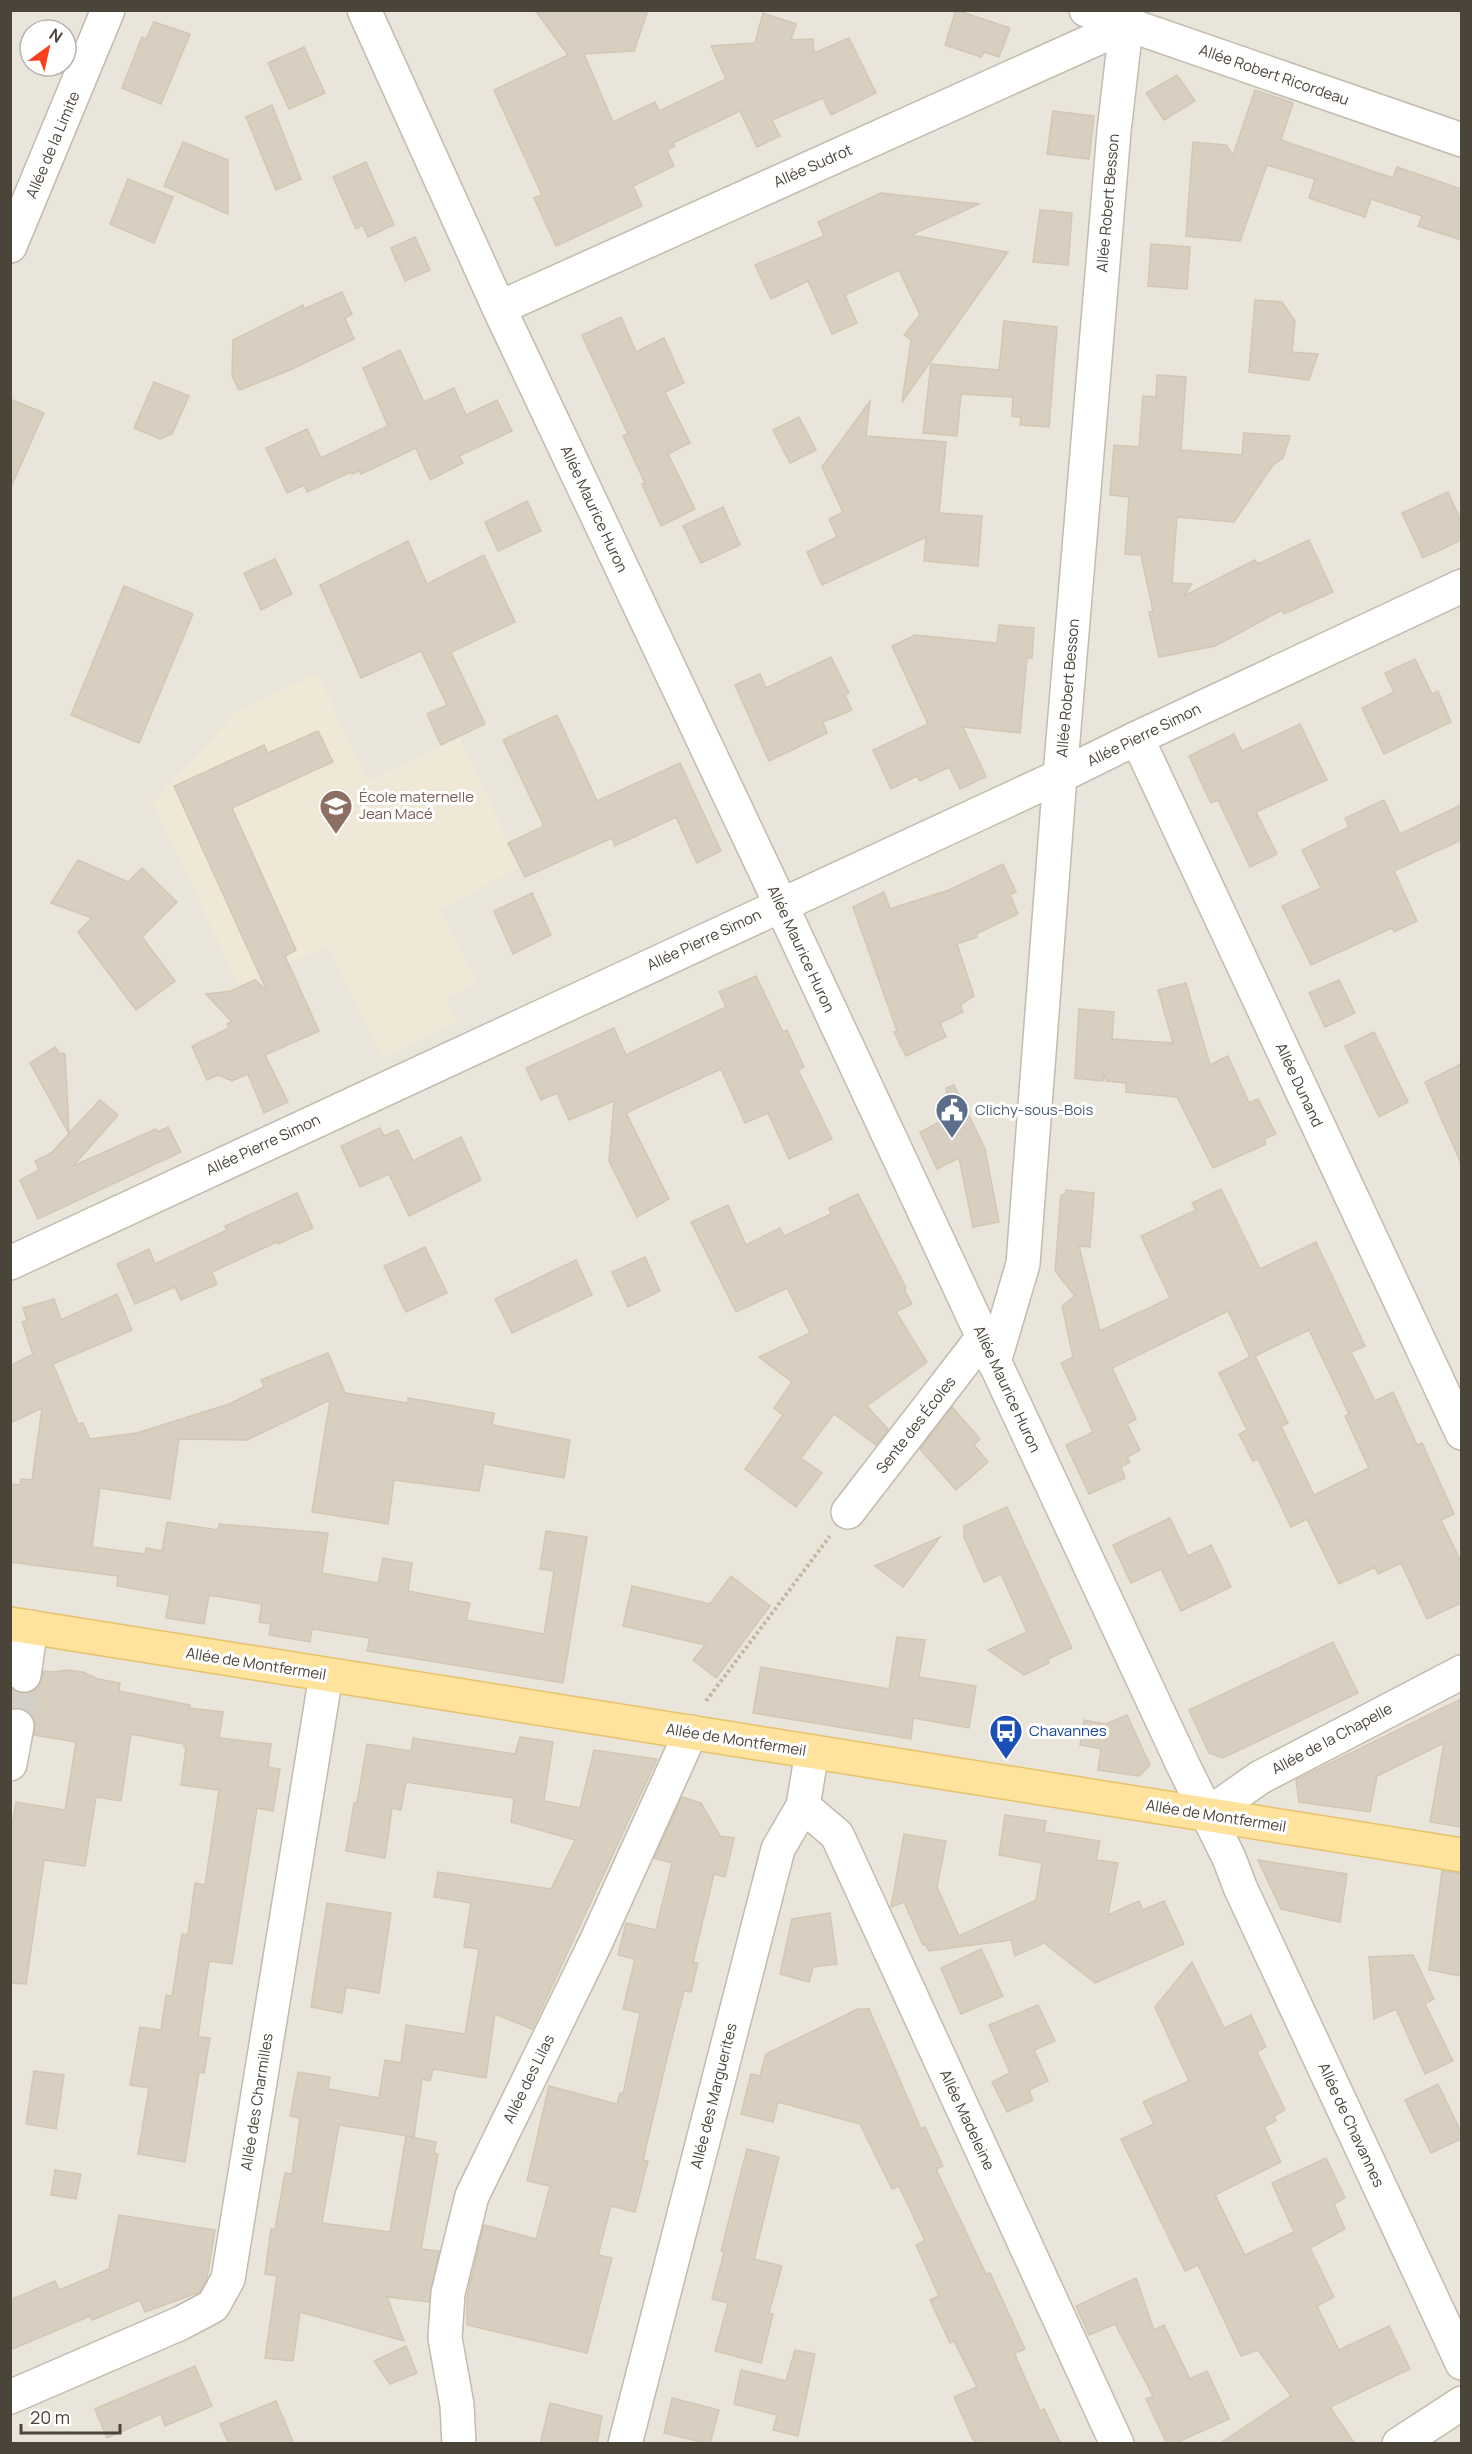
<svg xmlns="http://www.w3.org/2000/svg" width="1472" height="2454" font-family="Manrope,sans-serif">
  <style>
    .residential { fill: #eae5da; fill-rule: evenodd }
    .education { fill: #efe8d6 }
    .building { fill: #d8cfc1; stroke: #d3c7b4; stroke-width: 1.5; fill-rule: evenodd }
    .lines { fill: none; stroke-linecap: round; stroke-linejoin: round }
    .minor-tunnel { stroke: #d4d0c8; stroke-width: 33; stroke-dasharray: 33 16; stroke-linecap: butt }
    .minor-casing { stroke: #c2bbae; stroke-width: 36 }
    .major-casing { stroke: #e6c16a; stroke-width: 36 }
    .path { stroke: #c4b79f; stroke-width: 4; stroke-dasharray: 3 3; stroke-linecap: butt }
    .minor { stroke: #fff; stroke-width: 33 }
    .major { stroke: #ffe39c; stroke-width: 33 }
    .labels { text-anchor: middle; stroke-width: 6; stroke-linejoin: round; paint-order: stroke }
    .street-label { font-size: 15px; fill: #4b4439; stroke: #fff }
    .education-label { font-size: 15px; fill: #785e54; stroke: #fff; text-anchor: start }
    .service-label { font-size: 15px; fill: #4e5e75; stroke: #fff; text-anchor: start }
    .transit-label { font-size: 15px; fill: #164399; stroke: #fff; text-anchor: start }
  </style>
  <rect width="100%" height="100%" fill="#f6f3ec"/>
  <!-- residential -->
  <path class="residential" d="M11,11H1461V2443H11ZM30,30H66V66H30Z"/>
  <!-- education -->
  <path class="education" d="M317,674L368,780L459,737L520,867L440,909L477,984L447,999L458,1022L382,1059L328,945L239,986L153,802L238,711Z"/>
  <!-- building -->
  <g class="building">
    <path d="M535,10H648L634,51L584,54L613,122L655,102L659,111L726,79L711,46L755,43L763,13L796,24L791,40L813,39L814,53L849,38L876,93L831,115L823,98L772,120L780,136L757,147L740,111L673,143L675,146L667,150L674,166L633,186L642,206L556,246L534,198L542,195L494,90L568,55Z"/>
    <path d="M956,10L1010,28L999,57L984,52L981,57L945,45Z"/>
    <path d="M154,22L190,34L161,104L122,88L142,37L146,39Z"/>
    <path d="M304,47L325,93L289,109L268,63Z"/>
    <path d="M1177,75L1195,101L1164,120L1146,93Z"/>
    <path d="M1255,90L1293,103L1281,140L1393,178L1397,167L1461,189V240L1418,226L1422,216L1371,199L1365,217L1309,198L1315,179L1267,165L1240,241L1186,236L1193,142L1226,145L1233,155Z"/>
    <path d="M272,105L301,179L276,190L246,117Z"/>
    <path d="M1053,111L1094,116L1089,159L1047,154Z"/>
    <path d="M183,142L228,160V214L164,186Z"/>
    <path d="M366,162L394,225L368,237L363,225L356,229L333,177Z"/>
    <path d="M128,179L173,197L154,243L110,224Z"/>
    <path d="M881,193L979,204L911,235L1008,252L902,402L911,340L904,335L920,315L899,270L845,295L857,323L832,334L808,281L771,299L755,265L824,236L818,222Z"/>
    <path d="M1040,210L1072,213L1068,265L1033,262Z"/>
    <path d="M415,237L430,270L405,281L391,248Z"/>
    <path d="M1151,244L1190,247L1187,289L1148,286Z"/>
    <path d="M342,292L352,314L345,318L354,339L290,370L239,390L232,376L233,340L303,305L304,309Z"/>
    <path d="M1255,300L1282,302L1295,321L1292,352L1318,354L1309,380L1249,372Z"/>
    <path d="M621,317L636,352L664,338L684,383L665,392L690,443L668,454L695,509L661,526L642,484L645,483L623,436L628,434L582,335Z"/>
    <path d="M1004,321L1057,327L1049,427L1020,425L1021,417L1012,416L1013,397L961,394L957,436L923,433L931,364L999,370Z"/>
    <path d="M400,350L424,402L454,388L466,415L497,400L512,431L459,456L463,463L430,480L416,448L361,474L359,471L352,474L351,472L307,492L304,485L287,493L266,448L307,429L321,458L388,426L363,368Z"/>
    <path d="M1157,375L1186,377L1181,450L1242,455L1244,433L1290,436L1283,458L1273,465L1234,522L1177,517L1172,583L1192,584L1184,596L1255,560L1258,564L1309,540L1333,592L1284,614L1282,610L1215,646L1159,657L1149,612L1153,611L1141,555L1125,554L1129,497L1110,495L1114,445L1139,447L1143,396L1156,397Z"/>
    <path d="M154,382L189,396L172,434L160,439L134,428Z"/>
    <path d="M10,399L44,413L10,489Z"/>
    <path d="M870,401L866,436L946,442L939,513L982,516L978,566L924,561L926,537L822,585L807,552L837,537L829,519L843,512L822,467Z"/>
    <path d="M799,417L816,450L790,463L773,430Z"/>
    <path d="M1448,492L1461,521V540L1423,558L1402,513Z"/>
    <path d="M527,501L541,531L498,551L485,522Z"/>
    <path d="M723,507L740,545L701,563L683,526Z"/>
    <path d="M408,541L427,584L484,555L515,622L451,652L485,724L441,745L427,714L447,705L421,651L361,678L320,585Z"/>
    <path d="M275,559L292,594L261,610L244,573Z"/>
    <path d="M124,586L193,614L139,743L71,715Z"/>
    <path d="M999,625L1034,628L1032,658H1027L1020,733L963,727L986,777L960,789L949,767L920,781L917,776L891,789L873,750L928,724L892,646L915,635L997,643Z"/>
    <path d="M831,657L849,693L845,695L852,710L823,722L827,733L769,761L735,685L760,674L766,688Z"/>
    <path d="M1415,659L1432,694L1438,691L1451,722L1384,754L1362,708L1394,692L1385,673Z"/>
    <path d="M557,715L597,801L680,763L721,851L697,863L676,817L615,846L612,838L525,877L508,843L544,826L503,740Z"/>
    <path d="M1300,724L1327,780L1256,812L1277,854L1250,867L1218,800L1211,803L1189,756L1234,734L1242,751Z"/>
    <path d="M318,731L333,762L232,808L296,950L285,956L319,1031L265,1055L288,1102L264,1113L248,1074L232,1081L218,1075L207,1080L192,1046L229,1028L227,1024L232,1022L206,994L231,991L255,980L267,991L174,786L264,745L268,753Z"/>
    <path d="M1384,800L1400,834L1461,805V840L1394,871L1417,921L1394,932L1392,928L1311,965L1282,906L1321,888L1302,850L1349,827L1345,818Z"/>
    <path d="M78,860L128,882L142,868L177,902L142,937L175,981L136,1010L78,932L92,918L51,903Z"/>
    <path d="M1003,864L1016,892L1010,895L1018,914L976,934L977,937L957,944L974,996L960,1005L963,1012L940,1023L946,1037L906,1056L894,1032L897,1031L853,907L884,892L890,909L949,890Z"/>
    <path d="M532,893L551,935L513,954L494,911Z"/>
    <path d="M756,976L783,1032L787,1030L804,1067L798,1070L832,1139L789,1159L768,1113L745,1123L721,1069L626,1113L669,1199L637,1217L609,1161L614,1101L569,1120L557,1093L541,1100L526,1068L614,1028L626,1055L726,1007L719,992Z"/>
    <path d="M1339,980L1355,1013L1325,1027L1309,993Z"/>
    <path d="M1186,983L1210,1065L1228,1056L1249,1103L1258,1099L1276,1134L1264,1139L1266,1144L1213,1168L1177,1097L1126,1092V1083L1106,1081L1104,1073L1103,1081L1075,1078L1079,1009L1114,1012L1112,1039L1173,1043L1158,990Z"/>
    <path d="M1374,1032L1408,1102L1379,1117L1345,1046Z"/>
    <path d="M55,1047L59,1053L65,1054L69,1133L100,1100L118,1115L73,1166L156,1129L158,1132L168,1127L181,1152L38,1219L20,1180L39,1170L35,1161L51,1153L69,1134L30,1063Z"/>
    <path d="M1461,1064V1163L1425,1082Z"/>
    <path d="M954,1085L985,1149L999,1222L973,1227L959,1158L937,1169L920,1132L951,1116L946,1088Z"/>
    <path d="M380,1128L384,1136L398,1130L413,1161L461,1137L481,1180L409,1216L389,1174L360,1187L341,1146Z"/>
    <path d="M1221,1189L1260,1269L1316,1242L1365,1346L1351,1352L1375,1401L1393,1392L1417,1445L1422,1443L1454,1514L1441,1520L1461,1562V1603L1427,1619L1401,1563L1378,1574L1375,1567L1339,1584L1307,1519L1291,1527L1258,1459L1253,1461L1239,1434L1247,1430L1219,1373L1250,1357L1228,1311L1112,1368L1136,1419L1127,1424L1140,1450L1127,1457L1130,1462L1121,1467L1125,1478L1089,1494L1066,1445L1093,1432L1061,1363L1073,1357L1062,1306L1075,1296L1055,1271L1061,1195L1066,1194V1190L1094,1193L1090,1247L1079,1246L1100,1331L1170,1298L1141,1236L1196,1210L1192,1203ZM1309,1330L1349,1414L1345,1416L1369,1468L1314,1495L1281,1426L1288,1423L1255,1356Z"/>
    <path d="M297,1193L313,1228L278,1244L277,1242L212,1272L217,1284L181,1300L175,1287L135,1304L117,1264L149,1249L155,1264L227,1230L225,1226Z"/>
    <path d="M858,1194L906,1288L904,1289L912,1304L896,1312L927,1362L867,1406L888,1429L876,1445L834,1414L801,1458L822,1473L796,1507L745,1469L783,1415L774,1408L792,1382L759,1357L810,1333L787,1288L736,1312L691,1222L728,1205L746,1245L780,1228L784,1236L831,1214L829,1208Z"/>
    <path d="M425,1247L447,1293L406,1312L384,1266Z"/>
    <path d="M645,1257L660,1291L628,1307L612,1272Z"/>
    <path d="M576,1260L592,1295L512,1333L495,1299Z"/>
    <path d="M117,1294L132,1330L53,1364L78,1424L83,1423L90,1439L137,1433L229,1404L264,1387L261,1380L328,1353L345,1393L408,1403V1398L494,1413L492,1425L570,1440L564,1478L484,1464L479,1491L394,1480L388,1524L312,1512L330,1400L247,1440L179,1439L170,1499L100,1488L92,1547L145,1554L146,1548L162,1551L167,1522L218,1530L219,1524L328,1533L322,1573L378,1583L383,1558L412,1563L408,1591L470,1603L466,1620L544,1634L554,1571L540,1569L546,1531L587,1537L563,1683L367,1651L370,1638L312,1629L310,1642L269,1635L271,1624L259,1622L262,1604L209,1595L204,1624L166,1618L170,1595L117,1586L118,1576L10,1562V1484L20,1485L21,1479L32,1480L42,1408L10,1423V1366L33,1354L22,1322L27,1320L23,1308L54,1299L61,1320Z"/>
    <path d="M952,1407L980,1439L974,1445L988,1462L956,1490L920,1449Z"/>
    <path d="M1007,1507L1072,1648L1048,1659L1049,1663L1024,1675L988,1650L1027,1632L1001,1574L984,1582L964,1537V1526Z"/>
    <path d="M1170,1518L1188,1556L1211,1545L1231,1587L1181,1611L1161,1569L1131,1583L1113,1545Z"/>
    <path d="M940,1537L903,1587L875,1566Z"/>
    <path d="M731,1576L770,1606L716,1678L693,1660L705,1645L623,1626L632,1586L710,1604Z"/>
    <path d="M897,1637L925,1640L919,1677L976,1686L969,1728L913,1718L911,1739L753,1713L761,1667L889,1689Z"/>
    <path d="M1333,1642L1358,1693L1223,1758L1209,1753L1189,1710Z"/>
    <path d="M67,1670L83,1672L98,1679L120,1683L119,1691L190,1705L189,1708L223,1712L219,1738L271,1744L268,1767L280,1769L273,1811L257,1808L232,1964L209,1961L198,2037L210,2038L204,2073L199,2072L185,2162L138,2154L149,2088L130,2085L140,2027L161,2030L166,1995L172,1996L182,1934L188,1935L195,1883L205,1885L219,1790L181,1785L186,1747H184V1744L131,1734L121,1801L96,1797L85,1866L44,1860L26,1984L10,1983V1836L16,1802L65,1810L76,1742L34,1735L35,1720L30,1712L21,1708H10V1687L21,1693H30L39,1686L44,1671L53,1672Z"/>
    <path d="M1461,1699V1827L1430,1822L1444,1743L1377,1776L1370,1812L1299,1802L1296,1780Z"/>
    <path d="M1127,1715L1150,1765L1139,1776L1098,1770L1101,1749L1080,1745L1084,1720L1106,1724Z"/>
    <path d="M520,1737L553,1742L544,1801L580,1808L594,1750L657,1759L532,2029L495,2014L486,2078L433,2069L430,2081L422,2079L414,2137L339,2125L322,2223L390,2232L406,2136L436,2142L434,2153L438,2154L421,2249L439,2251L429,2302L387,2297L404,2341L300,2312L293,2361L265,2358L277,2276L265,2274L271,2229H275L285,2173L292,2174L300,2118L290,2116L298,2072L330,2077L328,2089L379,2098L385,2060L401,2063L406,2025L465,2034L479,1949L464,1947L471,1903L434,1897L438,1872L551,1889L575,1840L511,1822L514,1798L406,1782L401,1810L392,1808L385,1858L346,1851L354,1803H357L367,1744L411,1751L413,1738L515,1754Z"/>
    <path d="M682,1797L701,1803L720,1836L734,1838L725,1877L714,1874L693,1962L698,1963L691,1992L684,1991L667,2058L643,2160L648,2161L635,2212L611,2206L598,2255L612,2258L587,2353L467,2325V2296L484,2225L536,2239L550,2186L527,2181L549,2086L617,2104L620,2093L623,2094L640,2013L623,2009L635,1959L618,1955L626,1923L656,1930L672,1863L654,1858Z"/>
    <path d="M1005,1815L1046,1821L1044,1832L1100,1841L1096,1860L1118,1863L1108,1915L1139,1901L1143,1910L1164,1901L1184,1944L1095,1983L1044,1943L1015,1956L1011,1940L929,1951L925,1944L923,1945L904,1902L891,1907L904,1834L946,1841L937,1887L959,1936L1036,1900L1042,1863L999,1855Z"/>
    <path d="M1258,1860L1347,1874L1340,1922L1281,1909Z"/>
    <path d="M1442,1871L1461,1873V1976L1429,1970Z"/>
    <path d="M327,1903L391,1913L379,1993L346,1987L342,2013L311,2007Z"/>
    <path d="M830,1913L837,1964L813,1967L809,1982L780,1974L792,1919Z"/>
    <path d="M981,1949L1003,1996L961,2014L941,1968Z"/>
    <path d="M1413,1955L1434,1999L1425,2004L1453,2061L1425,2074L1396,2009L1374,2019L1369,1957Z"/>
    <path d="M1192,1962L1224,2028L1251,2015L1266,2047L1257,2052L1285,2110L1274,2116L1276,2121L1264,2127L1281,2162L1215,2195L1245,2255L1294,2232L1272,2183L1326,2158L1345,2198L1334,2204L1345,2229L1310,2248L1334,2297L1317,2306L1339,2350L1389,2326L1410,2369L1330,2407L1355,2444H1219L1291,2396L1258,2350L1241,2356L1198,2265L1185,2271L1121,2139L1154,2124L1143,2102L1189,2081L1155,2007Z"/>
    <path d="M1038,2005L1055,2041L1034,2050L1048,2081L1029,2090L1033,2100L1007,2112L992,2082L1010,2073L989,2025Z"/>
    <path d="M858,2009H869L921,2129L925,2127L943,2166L936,2169L986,2274L990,2273L1025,2349L1015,2353L1017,2360L1040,2411L1044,2409L1061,2444H981L979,2440L974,2442L954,2397L977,2387L954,2341L950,2343L930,2300L939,2296L916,2245L925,2241L899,2186L892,2189L860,2124L778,2102L773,2122L741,2114L751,2074L760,2076L766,2054Z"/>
    <path d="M34,2071L64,2075L56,2129L26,2124Z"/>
    <path d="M1438,2084L1461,2132V2139L1431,2153L1405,2100Z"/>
    <path d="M747,2149L779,2157L754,2259L782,2266L769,2313L773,2314L761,2363L715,2351L728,2303L712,2299L724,2252L721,2251Z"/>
    <path d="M55,2170L81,2174L76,2199L51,2195Z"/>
    <path d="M119,2215L215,2230L207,2279L200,2292L145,2312L140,2300L92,2320L90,2316L10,2350V2300L55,2281L59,2290L109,2269Z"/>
    <path d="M1136,2278L1154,2330L1164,2325L1190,2379L1207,2371L1229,2419L1174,2444H1167L1146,2399L1153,2396L1115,2324L1089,2335L1076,2306Z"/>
    <path d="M406,2346L417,2373L390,2384L374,2361Z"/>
    <path d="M795,2350L815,2354L798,2436L773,2430L777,2415L734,2404L741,2370L786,2381Z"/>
    <path d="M195,2366L212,2406L165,2426L161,2414L107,2438L95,2409Z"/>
    <path d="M672,2398L719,2410L710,2444L664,2433Z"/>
    <path d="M276,2401L294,2444H229L220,2424Z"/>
    <path d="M550,2403L602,2416L597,2444H540Z"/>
  </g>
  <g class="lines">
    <!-- minor-tunnel -->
    <path class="minor-tunnel" d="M17,1726L24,1675"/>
    <defs>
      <g id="minor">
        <path d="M364,10L499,308L767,875L1183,1765L1229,1858L1240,1887L1462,2363"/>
        <path d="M1086,10L1462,140"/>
        <path d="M10,246L108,10"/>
        <path d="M499,308L1127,25"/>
        <path d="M1137,738L1462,1433"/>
        <path d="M10,1263L1060,776L1137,738L1462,586"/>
        <path d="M994,1362L1023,1264L1060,776L1114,131L1128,10"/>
        <path d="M848,1512L983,1337"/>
        <path d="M24,1675L31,1627"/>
        <path d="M10,1764L17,1726"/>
        <path d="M803,1806L837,1835L1117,2444"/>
        <path d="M1208,1814L1259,1778L1462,1672"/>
        <path d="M10,2397L181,2323L213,2306L228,2279L326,1675"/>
        <path d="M459,2444L457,2405L445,2338L448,2293L472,2196L595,1944L691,1732"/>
        <path d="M625,2444L778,1849L803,1806L812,1752"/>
        <path d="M1399,2444L1462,2403"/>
      </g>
      <path id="major" d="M10,1624L1462,1855"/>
    </defs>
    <!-- minor casing -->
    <use href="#minor" class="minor-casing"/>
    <!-- major casing -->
    <use href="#major" class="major-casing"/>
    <!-- path -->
    <path class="path" d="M706,1701L830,1536"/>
    <!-- minor -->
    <use href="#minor" class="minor"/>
    <!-- major -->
    <use href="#major" class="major"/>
  </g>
  <!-- icons -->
  <defs>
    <symbol id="school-pin" viewBox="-11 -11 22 30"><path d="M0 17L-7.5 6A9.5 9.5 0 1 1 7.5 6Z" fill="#8d6e63" stroke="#fff"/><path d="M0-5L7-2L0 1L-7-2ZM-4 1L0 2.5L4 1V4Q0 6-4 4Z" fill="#fff"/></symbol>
    <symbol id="civic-pin" viewBox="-11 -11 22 30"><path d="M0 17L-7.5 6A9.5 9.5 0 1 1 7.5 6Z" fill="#5c6f8a" stroke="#fff"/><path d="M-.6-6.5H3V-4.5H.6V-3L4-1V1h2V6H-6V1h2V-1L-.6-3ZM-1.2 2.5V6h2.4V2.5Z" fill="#fff"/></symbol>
    <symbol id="bus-pin" viewBox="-11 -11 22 30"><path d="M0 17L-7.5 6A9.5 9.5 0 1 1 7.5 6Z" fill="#1a4fb4" stroke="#fff"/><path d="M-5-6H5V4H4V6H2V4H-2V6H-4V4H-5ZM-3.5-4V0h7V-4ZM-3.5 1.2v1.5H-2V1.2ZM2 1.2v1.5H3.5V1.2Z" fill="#fff"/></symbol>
  </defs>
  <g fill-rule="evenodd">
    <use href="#school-pin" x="317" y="787" width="38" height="52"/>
    <use href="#civic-pin" x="933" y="1091" width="38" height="52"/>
    <use href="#bus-pin" x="987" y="1712" width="38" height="52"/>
  </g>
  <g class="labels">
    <!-- street labels -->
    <g class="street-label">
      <text transform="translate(1274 75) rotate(19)" y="5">Allée Robert Ricordeau</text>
      <text transform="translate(53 145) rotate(-67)" y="5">Allée de la Limite</text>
      <text transform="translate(813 166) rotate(-24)" y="5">Allée Sudrot</text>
      <text transform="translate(1108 203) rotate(-85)" y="5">Allée Robert Besson</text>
      <text transform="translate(594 509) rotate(65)" y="5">Allée Maurice Huron</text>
      <text transform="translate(1068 688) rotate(-85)" y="5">Allée Robert Besson</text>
      <text transform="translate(1144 735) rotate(-26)" y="5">Allée Pierre Simon</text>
      <text transform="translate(704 940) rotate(-25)" y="5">Allée Pierre Simon</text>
      <text transform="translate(801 949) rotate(65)" y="5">Allée Maurice Huron</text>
      <text transform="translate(1299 1085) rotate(65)" y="5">Allée Dunand</text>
      <text transform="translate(263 1145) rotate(-25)" y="5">Allée Pierre Simon</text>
      <text transform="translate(1007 1389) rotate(65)" y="5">Allée Maurice Huron</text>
      <text transform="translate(916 1425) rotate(-52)" y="5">Sente des Écoles</text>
      <text transform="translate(256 1664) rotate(9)" y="5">Allée de Montfermeil</text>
      <text transform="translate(1332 1739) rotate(-28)" y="5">Allée de la Chapelle</text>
      <text transform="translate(736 1740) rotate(9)" y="5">Allée de Montfermeil</text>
      <text transform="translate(1216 1816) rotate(9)" y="5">Allée de Montfermeil</text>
      <text transform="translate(529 2079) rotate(-64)" y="5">Allée des Lilas</text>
      <text transform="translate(714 2096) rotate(-76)" y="5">Allée des Marguerites</text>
      <text transform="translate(257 2102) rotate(-81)" y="5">Allée des Charmilles</text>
      <text transform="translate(967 2120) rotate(65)" y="5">Allée Madeleine</text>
      <text transform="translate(1351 2125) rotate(65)" y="5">Allée de Chavannes</text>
    </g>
    <!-- education labels -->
    <g class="education-label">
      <text x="359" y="802">École maternelle<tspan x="359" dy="17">Jean Macé</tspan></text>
    </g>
    <!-- service labels -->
    <g class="service-label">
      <text x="975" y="1115">Clichy-sous-Bois</text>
    </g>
    <!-- transit labels -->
    <g class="transit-label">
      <text x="1029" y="1736">Chavannes</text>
    </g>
  </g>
  <!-- border -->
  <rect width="1472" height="2454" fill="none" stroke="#4b4439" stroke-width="24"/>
  <!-- north arrow -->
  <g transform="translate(48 48) rotate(33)"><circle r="28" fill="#ffffff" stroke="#b7b4b0" stroke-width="1.5"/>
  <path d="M0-4.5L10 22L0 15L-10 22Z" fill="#fc3f1d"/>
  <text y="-9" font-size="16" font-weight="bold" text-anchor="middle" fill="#4b4439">N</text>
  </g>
  <!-- scale -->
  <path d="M21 2424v9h99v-9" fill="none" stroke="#4b4439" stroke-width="3"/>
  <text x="30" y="2424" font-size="18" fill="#4b4439" stroke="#ffffff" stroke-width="4.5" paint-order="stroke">20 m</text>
</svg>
